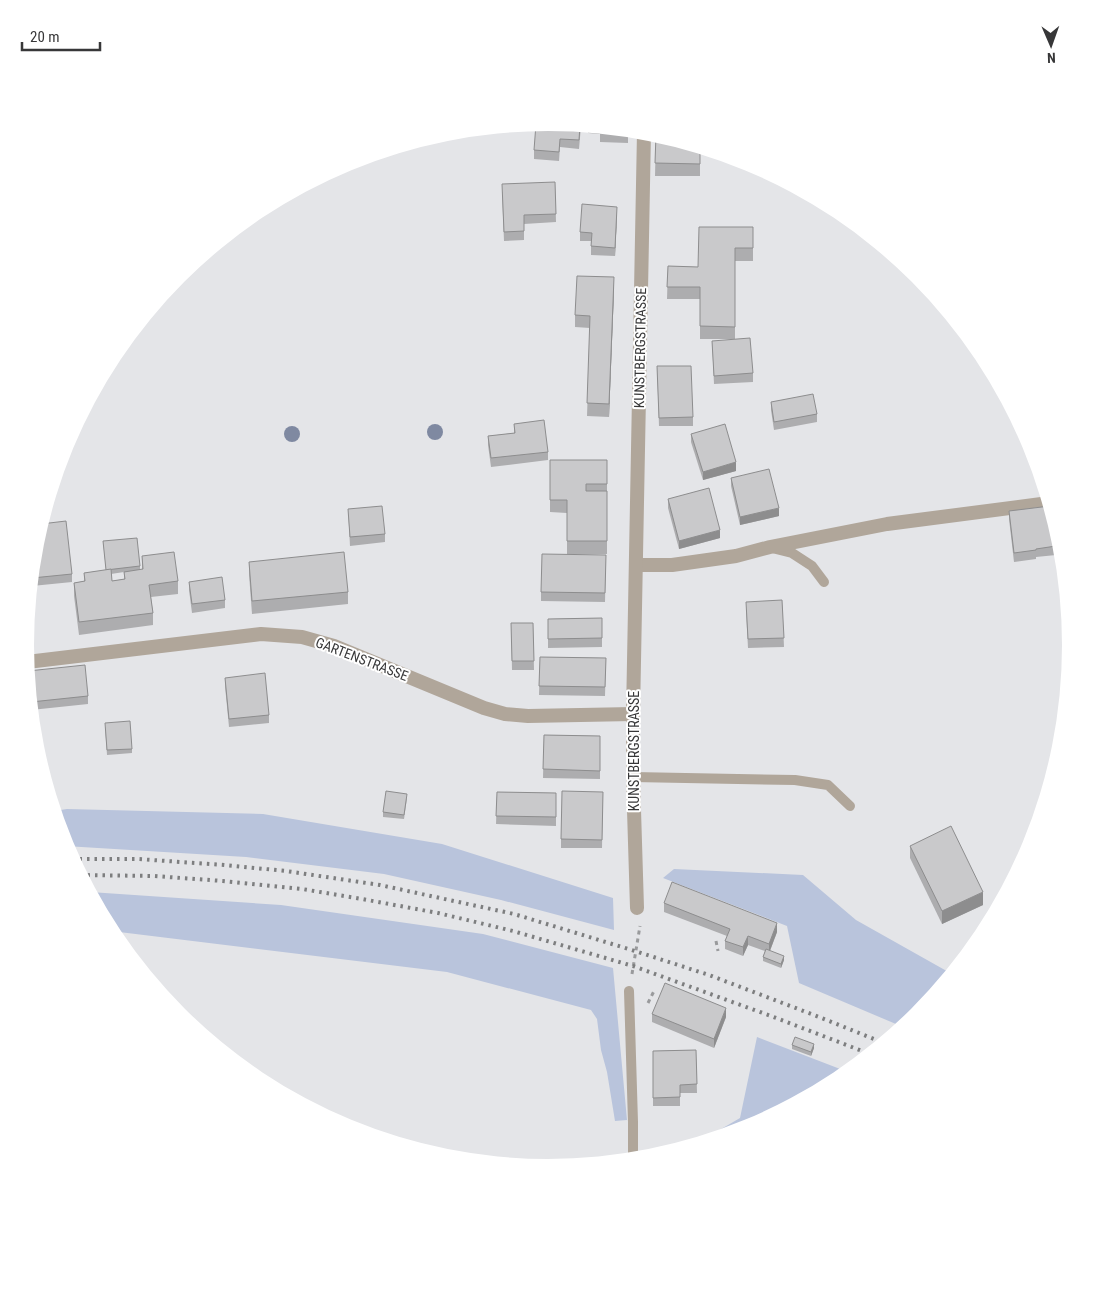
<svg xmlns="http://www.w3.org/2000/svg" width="1096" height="1291" font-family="'Roboto Condensed',sans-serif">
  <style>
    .green { fill: #b9c4dc }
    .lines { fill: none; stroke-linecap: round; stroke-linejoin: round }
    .path { stroke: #999a9c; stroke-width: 3; stroke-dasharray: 4 4; stroke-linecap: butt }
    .service { stroke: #b0a69a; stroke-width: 10 }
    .minor { stroke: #b0a69a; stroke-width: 14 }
    .rail { stroke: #7d7e7f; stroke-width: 4; stroke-dasharray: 2.5 5; stroke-linecap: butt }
    .tree { fill: #7f89a1 }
    .wall { fill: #adadaf; fill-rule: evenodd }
    .shaded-wall { fill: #8d8d8e }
    .building { fill: #c9c9cb; stroke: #8d8d8e }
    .labels { text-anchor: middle; stroke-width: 4; stroke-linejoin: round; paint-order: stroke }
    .street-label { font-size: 14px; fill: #373738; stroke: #fff }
  </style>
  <rect width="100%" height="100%" fill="#e4e5e8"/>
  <!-- green -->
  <g class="green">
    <path d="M67,809L263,814L442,844L613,898L614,930L501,900L384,874L246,857L65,846L54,811Z"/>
    <path d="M674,869L803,875L856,920L952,974L918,1016L903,1027L799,983L787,926L663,878Z"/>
    <path d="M90,892L281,905L483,934L613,968L627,1120L615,1121L607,1072L601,1050L597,1019L591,1010L447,972L111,931Z"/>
    <path d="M757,1037L848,1072L838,1081L748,1129L692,1146L740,1118Z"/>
  </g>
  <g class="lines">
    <!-- path -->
    <g class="path">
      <path d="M716,941L718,951"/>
      <path d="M632,974L640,926"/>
      <path d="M648,1003L654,991"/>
    </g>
    <!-- service -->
    <g class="service">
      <path d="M772,548L792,553L812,566L824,582"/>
      <path d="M633,777L795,780L828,785L850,806"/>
      <path d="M629,991L633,1122V1160"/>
    </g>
    <!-- minor -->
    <g class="minor">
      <path d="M636,565H672L736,556L770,547L887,524L1049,503"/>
      <path d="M27,662L261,634L302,637L334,646L484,708L505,714L528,716L633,714"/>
      <path d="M637,908L633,777V714L644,132"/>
    </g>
    <!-- rail -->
    <g class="rail">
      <path d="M72,859H138L224,865L286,871L380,885L514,914L635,951L709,975L814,1015L884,1043"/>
      <path d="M80,875L154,876L223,881L302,889L362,899L438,913L513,931L633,966L771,1016L870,1054"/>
    </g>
  </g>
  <!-- trees -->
  <g class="tree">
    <circle cx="435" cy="432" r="8"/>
    <circle cx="292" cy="434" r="8"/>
  </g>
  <!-- wall -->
  <g class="wall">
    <path d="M581,126L579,149L560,147L559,161L534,159V150Z"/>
    <path d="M588,126L628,130V143L600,142V134L588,133Z"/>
    <path d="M656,134L700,148V176H655Z"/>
    <path d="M555,182L556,222L524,224V240L504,241L502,192Z"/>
    <path d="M617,215L615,256L591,255V241H580V232Z"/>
    <path d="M753,227V261H735V339H700V299H667L668,266L698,267Z"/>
    <path d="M614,290L609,417L587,416L590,328L575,327V315Z"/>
    <path d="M712,341L753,373V382L714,384Z"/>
    <path d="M657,366L693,417V426H659Z"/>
    <path d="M771,402L817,414V422L774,430L771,410Z"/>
    <path d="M514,424L548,452V460L491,467L488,445V436L514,433Z"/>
    <path d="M691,434L736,471L703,480L691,442Z"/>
    <path d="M550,460H607V554H567V513L550,512Z"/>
    <path d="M731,478L779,516L740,525L731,486Z"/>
    <path d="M668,499L720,538L679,549L668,508Z"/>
    <path d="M348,509L385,534V542L350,546Z"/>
    <path d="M1009,511L1056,546V555L1036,557V559L1014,562L1009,519Z"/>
    <path d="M103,541L140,566V570H142V556L178,581V594L151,597L153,613V625L79,635L74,596V583L84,581V573L106,570ZM124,572V579L112,581L111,574Z"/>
    <path d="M35,543L72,574V582L32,586L31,581Z"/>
    <path d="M606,555L605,602L541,601V592Z"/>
    <path d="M249,562L348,592V604L252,614L249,574Z"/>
    <path d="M189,582L225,600V608L192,613L189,590Z"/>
    <path d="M782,600L784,647L748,648L746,610Z"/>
    <path d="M602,618V647L548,648V619Z"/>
    <path d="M511,623H533L534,670H512Z"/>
    <path d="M540,657L606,658L605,696L539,695Z"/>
    <path d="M28,671L88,696V704L31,710Z"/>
    <path d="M225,678L269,715V723L229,727L225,686Z"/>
    <path d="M105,727L132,749V753L107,755Z"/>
    <path d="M544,735L600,736V779L543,778Z"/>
    <path d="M497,792L556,793V826L496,824Z"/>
    <path d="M603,792L602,848H561V839Z"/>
    <path d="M407,798L404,819L383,817V812Z"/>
    <path d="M910,846L983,905L942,924L910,858Z"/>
    <path d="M664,903L777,932L770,951L784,960L781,968L763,961V957L765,951L748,945L743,956L725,949V941L727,936L664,912Z"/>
    <path d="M652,1014L726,1017L714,1048L652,1022Z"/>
    <path d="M792,1045L814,1048L811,1056L792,1049Z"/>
    <path d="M696,1050L697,1093H680V1106H653V1051Z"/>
  </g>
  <!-- shaded-wall -->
  <g class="shaded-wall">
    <path d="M617,207V215L615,256V248Z"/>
    <path d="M614,277V290L609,417V404Z"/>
    <path d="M736,462V471L703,480V472Z"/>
    <path d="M779,508V516L740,525V517Z"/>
    <path d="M720,530V538L679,549V541Z"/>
    <path d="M983,892V905L942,924V911Z"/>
    <path d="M777,923V932L769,953V944Z"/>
    <path d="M748,936V945L743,956V947Z"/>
    <path d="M784,956V960L781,968V964Z"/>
    <path d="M726,1008V1017L714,1048V1039Z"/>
    <path d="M814,1044V1048L811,1056V1052Z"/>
  </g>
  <!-- building -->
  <g class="building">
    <path d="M548,122L580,126L579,140L560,139L559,152L534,150L536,124Z"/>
    <path d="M600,128L628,130V131L600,129Z"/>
    <path d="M656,134L700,148V164L655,163Z"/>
    <path d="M555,182L556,214L524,215V231L504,232L502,184Z"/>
    <path d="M582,204L617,207L615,248L591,246L592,233L580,232Z"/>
    <path d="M699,227H753V248H735V327L700,326V287H667L668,266L698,267Z"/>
    <path d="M577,276L614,277L609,404L587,403L590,316L575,315Z"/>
    <path d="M750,338L753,373L714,376L712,341Z"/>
    <path d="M657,366H691L693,417L659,418Z"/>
    <path d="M813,394L817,414L774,422L771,402Z"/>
    <path d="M544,420L548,452L491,458L488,436L515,433L514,424Z"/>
    <path d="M725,424L736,462L703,472L691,434Z"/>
    <path d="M550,460H607V484H586V491H607V541H567V500H550Z"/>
    <path d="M769,469L779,508L740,517L731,478Z"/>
    <path d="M709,488L720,530L679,541L668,499Z"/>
    <path d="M382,506L385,534L350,537L348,509Z"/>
    <path d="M1050,506L1053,517L1056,546L1036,549V550L1014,553L1009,511Z"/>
    <path d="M66,521L72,574L32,578L35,543L41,524Z"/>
    <path d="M137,538L140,566L106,570L103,541Z"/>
    <path d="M174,552L178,581L149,585L153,613L79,622L74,583L85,581L84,573L111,569L112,581L125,579L124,572L143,569L142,556Z"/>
    <path d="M344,552L348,592L252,601L249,562Z"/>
    <path d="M542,554L606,555L605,593L541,592Z"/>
    <path d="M222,577L225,600L192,604L189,582Z"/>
    <path d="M782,600L784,638L748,639L746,602Z"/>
    <path d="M602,618V638L548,639V619Z"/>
    <path d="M511,623H533L534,661H512Z"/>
    <path d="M540,657L606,658L605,687L539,686Z"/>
    <path d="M85,665L88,696L31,702L28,671Z"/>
    <path d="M265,673L269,715L229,719L225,678Z"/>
    <path d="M130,721L132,749L107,750L105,723Z"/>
    <path d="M544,735L600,736V771L543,769Z"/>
    <path d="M386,791L407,794L404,815L383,812Z"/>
    <path d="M562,791L603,792L602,840L561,839Z"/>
    <path d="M497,792L556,793V817L496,816Z"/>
    <path d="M951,826L983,892L942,911L910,846Z"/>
    <path d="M672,882L777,923L769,944L748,936L743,947L725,941L730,929L664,903Z"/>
    <path d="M766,949L784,956L781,964L763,957Z"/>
    <path d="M665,983L726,1008L714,1039L652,1014Z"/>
    <path d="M795,1037L814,1044L811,1052L792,1045Z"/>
    <path d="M696,1050L697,1084L680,1085V1097L653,1098V1051Z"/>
  </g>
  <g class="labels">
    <!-- street labels -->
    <g class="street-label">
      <text transform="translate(640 348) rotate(-89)" y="5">KUNSTBERGSTRASSE</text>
      <text transform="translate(362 659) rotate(21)" y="5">GARTENSTRASSE</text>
      <text transform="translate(634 751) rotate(-90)" y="5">KUNSTBERGSTRASSE</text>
    </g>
  </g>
  <!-- crop -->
  <path d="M0 0H1096V1291H0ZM34 645a514 514 0 1 1 1028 0a514 514 0 1 1-1028 0Z" fill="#fff" fill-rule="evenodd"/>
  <!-- north arrow -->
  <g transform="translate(1051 45) rotate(178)" stroke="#ffffff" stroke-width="4" paint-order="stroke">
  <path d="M0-4L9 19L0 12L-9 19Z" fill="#373738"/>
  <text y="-8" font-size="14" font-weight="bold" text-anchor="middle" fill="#373738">N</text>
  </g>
  <!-- scale -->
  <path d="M22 42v8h78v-8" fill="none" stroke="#373738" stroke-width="2.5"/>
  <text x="30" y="42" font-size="15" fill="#373738" stroke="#ffffff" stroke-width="4" paint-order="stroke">20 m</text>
</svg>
